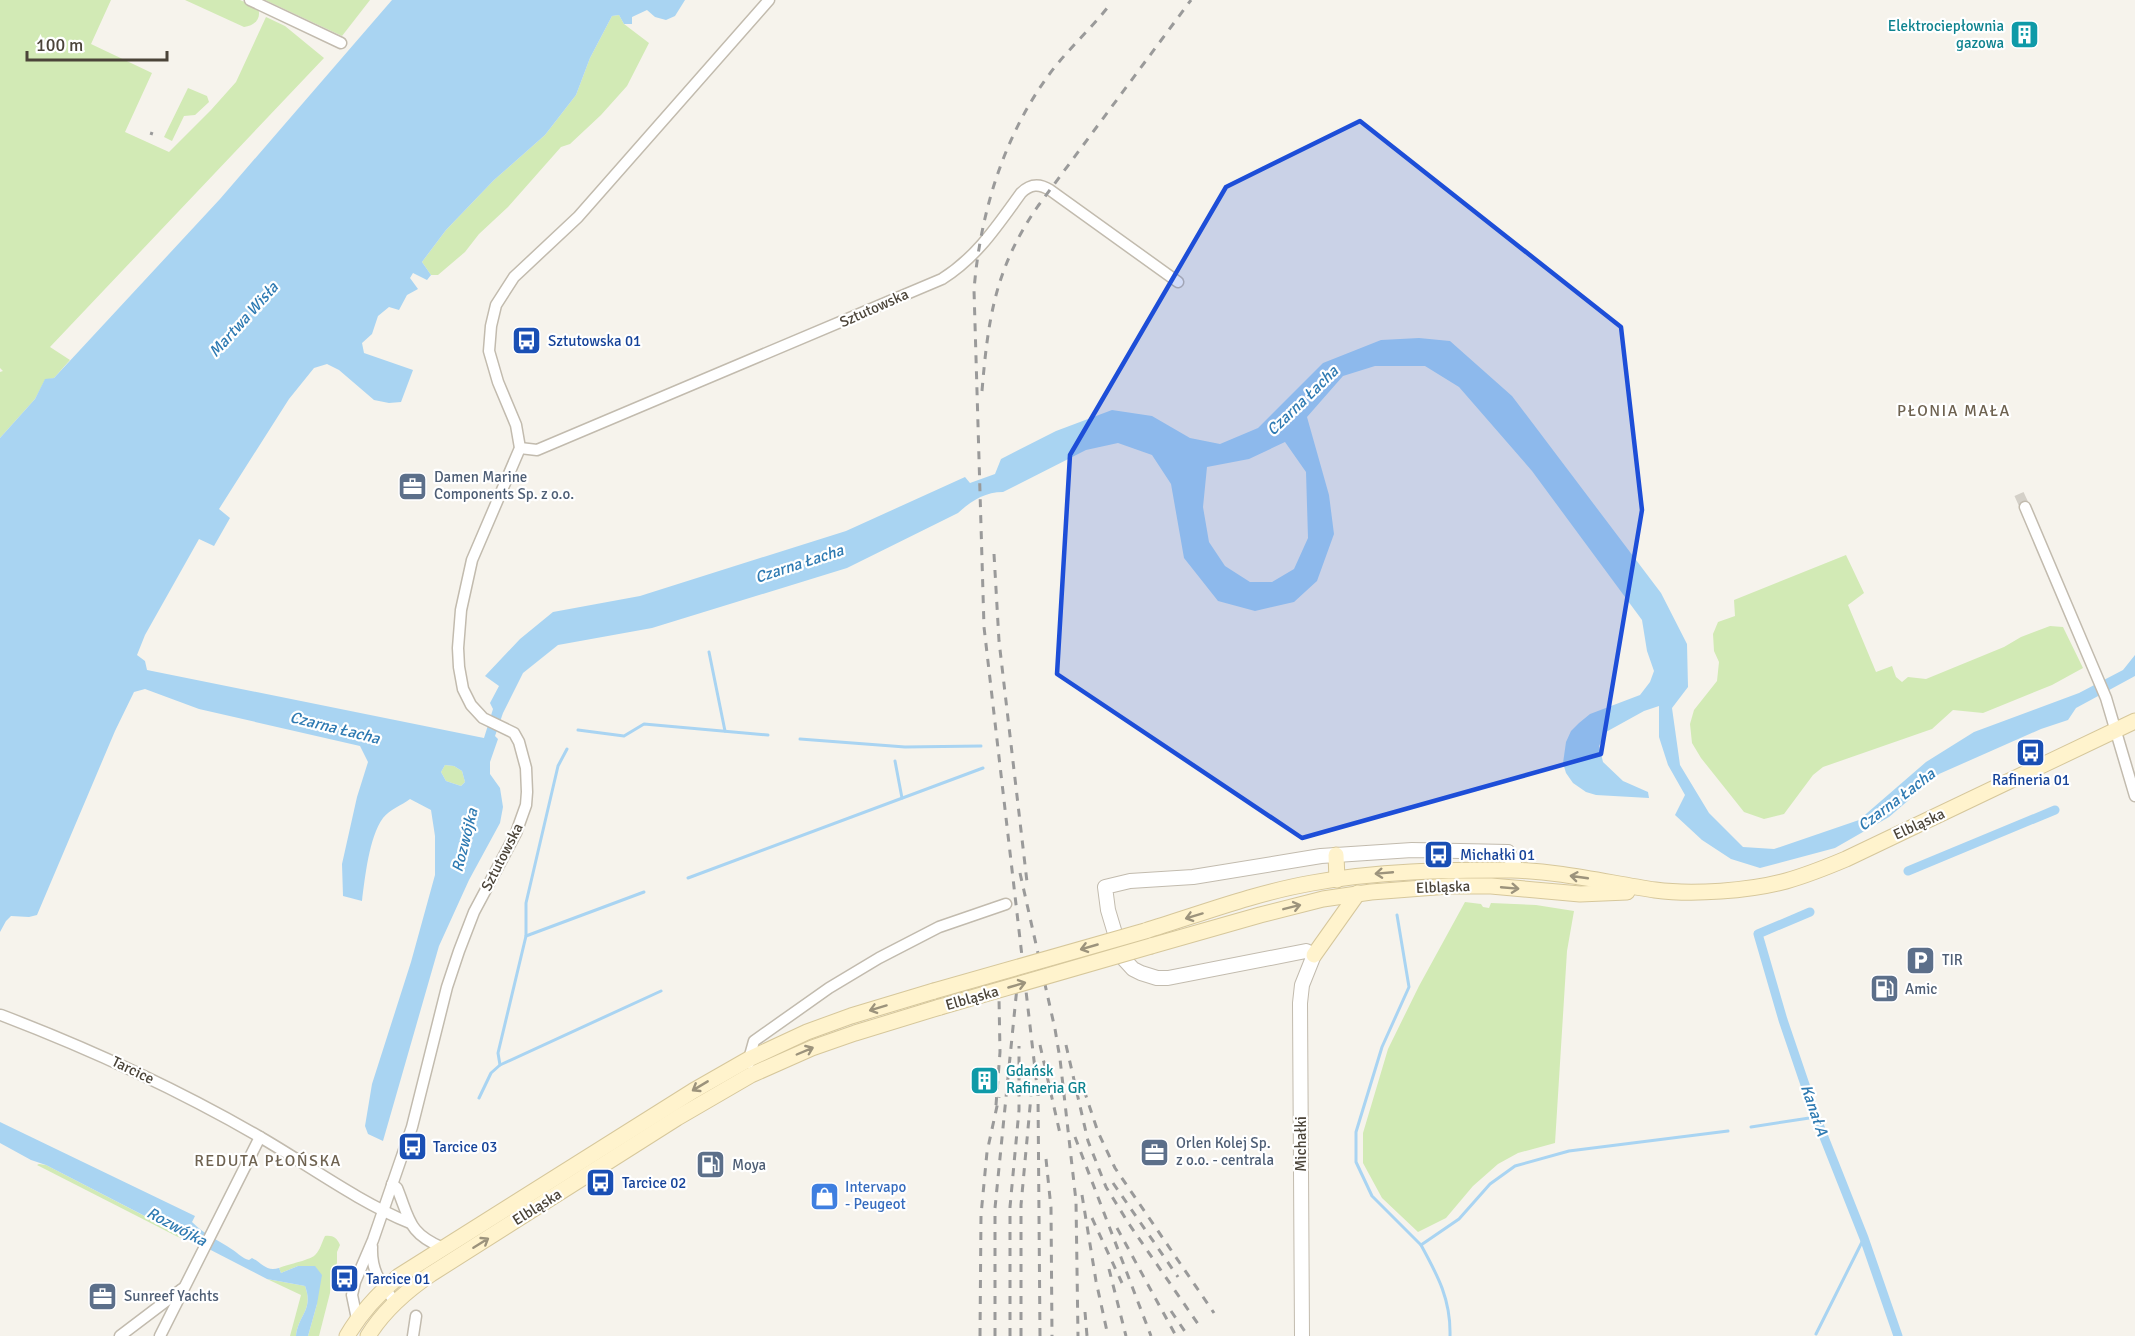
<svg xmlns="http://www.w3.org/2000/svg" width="2135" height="1336" font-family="Signika,sans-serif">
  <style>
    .green { fill: #d2eab5 }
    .water { fill: #a9d4f2; fill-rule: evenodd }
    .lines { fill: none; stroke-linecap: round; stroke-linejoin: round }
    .stream { stroke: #a9d4f2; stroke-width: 3 }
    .canal { stroke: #a9d4f2; stroke-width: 9 }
    .minor-tunnel { stroke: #d4d0c8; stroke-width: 10; stroke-dasharray: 10 5; stroke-linecap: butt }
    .minor-casing { stroke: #c2bbae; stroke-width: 13 }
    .tertiary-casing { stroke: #c2bbae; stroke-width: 16 }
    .secondary-casing { stroke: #d6c79b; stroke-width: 17 }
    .minor { stroke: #fff; stroke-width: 10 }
    .tertiary { stroke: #fff; stroke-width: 14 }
    .secondary { stroke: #fff3cd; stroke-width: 15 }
    .rail { stroke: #9a9a9a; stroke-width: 3; stroke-dasharray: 8 8; stroke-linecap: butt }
    .secondary-bridge-casing { stroke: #d6c79b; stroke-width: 17; stroke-linecap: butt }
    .secondary-bridge { stroke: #fff3cd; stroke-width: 15 }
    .oneway { stroke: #9c937c }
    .marked { fill: #1d4ed8; fill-opacity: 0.2; stroke: #1d4ed8; stroke-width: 4.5; stroke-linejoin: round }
    .labels { text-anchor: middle; stroke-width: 4.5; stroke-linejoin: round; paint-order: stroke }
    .culture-label { font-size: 15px; fill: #0d838f; stroke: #fff; text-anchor: end }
    .street-label { font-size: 15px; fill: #4b4439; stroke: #fff }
    .transit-label { font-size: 15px; fill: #164399; stroke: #fff; text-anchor: start }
    .service-label { font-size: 15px; fill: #4e5e75; stroke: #fff; text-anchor: start }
    .shop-label { font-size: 15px; fill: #366cbe; stroke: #fff; text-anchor: start }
    .water-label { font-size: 16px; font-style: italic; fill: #2e7ab2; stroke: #fff }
    .neighbourhood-label { font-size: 16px; letter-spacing: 1.5px; fill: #6e6250; stroke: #fff }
  </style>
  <rect width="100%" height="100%" fill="#f6f3ec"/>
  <!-- green -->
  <g class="green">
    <path d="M0,0H111L91,44L152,73L125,132L169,152L211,110L236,82L266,17L285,26L324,58L50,347L70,360L54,378L45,380L35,399L0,438V372L3,371L0,368Z"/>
    <path d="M185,0H240L258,8C262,19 254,26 244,27Z"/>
    <path d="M265,0H370L342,36Z"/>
    <path d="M619,15L624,24L649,43L627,86L601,115L570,144L561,147L508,207L479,234L465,252L438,275H431L422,262L446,230L494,180L545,135L576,95L590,58L612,16Z"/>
    <path d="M188,88L207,96L209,102L195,115L184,116L172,141L164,137Z"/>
    <path d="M1846,555L1864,593L1848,605L1876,672L1892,666L1896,677L1902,682L1908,677L1926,679L2004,647L2021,637L2050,626L2063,627L2083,668L2052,685L1983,713L1953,710L1932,729L1823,767L1813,775L1784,814L1764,819L1744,812L1701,758L1692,743L1690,724L1694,710L1717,681L1719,662L1714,651L1713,634L1718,622L1735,616L1734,600Z"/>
    <path d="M445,765L454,766L462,771L465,782L461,786L446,781L441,772Z"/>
    <path d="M1465,902L1481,904L1483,907L1489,908L1491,903L1536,905L1574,911L1567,951L1555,1143L1518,1153L1498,1164L1473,1186L1446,1218L1418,1232L1382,1198L1363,1163V1133L1388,1049L1419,986Z"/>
    <path d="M39,1164L46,1165L191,1240L178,1237L37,1165Z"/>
    <path d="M325,1236C333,1235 337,1238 340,1245L337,1252V1263L331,1276L330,1293L319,1336H308L317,1304L298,1266L281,1273L279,1268C288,1264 312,1260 316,1254C320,1250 322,1242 325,1236Z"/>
    <path d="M267,1279L305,1286C314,1310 298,1315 296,1336H290L301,1295Z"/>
  </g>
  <!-- water -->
  <g class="water">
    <path d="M392,0H685L675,16L666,20L655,17L647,10L632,17V24H624L619,15L612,16L590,58L576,95L545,135L494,180L446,230L422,262L431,275L427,280L413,273L410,278L418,289L407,295L399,310L389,307L378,316L372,334L362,343L364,353L413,370L401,402L389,403L374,400L339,370L327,364L314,368L289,399L219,509L230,518L214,546L199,539L145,635L137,655L145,661L147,670L484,738L493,709L490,703L499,686L485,676L520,639L553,612L640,596L846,531L965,477L970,483L995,474L1001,459L1056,431L1112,410L1152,416L1190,438L1220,444L1258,428L1323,363L1381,340L1419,338L1450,341L1512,396L1661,593L1687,644L1688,687L1672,708L1680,765L1709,813L1743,847L1774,849L1859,820L1926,762L1974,732L2079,693L2123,670L2135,655V676L2076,708L2068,720L2041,729L1939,774L1889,817L1835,848L1760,868L1731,859L1702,840L1675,815L1685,795L1668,765L1659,737V706L1644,711L1606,732L1599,746L1603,762L1623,781L1648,792L1649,798L1596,795L1586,792L1573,783L1566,773L1563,763L1566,742L1571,731L1579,723L1590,714L1640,695L1650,682L1654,671L1647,651L1642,620L1532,471L1459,387L1425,366H1375L1343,376L1307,417L1329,495L1334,534L1317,581L1294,602L1255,611L1218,601L1184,558L1171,484L1152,455L1118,443L1086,450L1003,492C985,492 971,501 958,513L847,568L652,628L558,645L523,673L503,713L495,736L498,739L490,762V774L500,788L503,807L500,823L469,880L439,946L383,1141L368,1134L365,1126L372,1084L411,962L435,875V836L431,810L410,799C402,805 389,810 383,818C369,837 365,878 362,901L343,896L342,864L357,797L368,762L360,746L199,709L145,689L134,692L115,731L37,915L29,917L11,916L6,921L0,932V438L35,399L45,379L54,378L220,199ZM1285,442L1306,472L1308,538L1294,569L1272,582H1250L1225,566L1209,542L1203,507L1207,467L1249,459ZM445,765L454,766L462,771L465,782L461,786L446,781L441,772Z"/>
    <path d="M0,1122L195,1216L192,1222C206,1236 217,1239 233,1250C239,1254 242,1258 249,1260L252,1258C262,1263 266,1272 279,1268L281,1273L298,1266H315L322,1275L317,1304L308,1336H296C298,1315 314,1310 305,1286L267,1279L46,1165L31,1160L0,1143Z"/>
  </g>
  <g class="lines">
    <!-- stream -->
    <g class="stream">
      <path d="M709,652L725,731"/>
      <path d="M578,730L624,736L644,724L768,735"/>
      <path d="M800,739L905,747L981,746"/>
      <path d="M895,761L902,798"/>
      <path d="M688,878L983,768"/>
      <path d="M1397,915L1409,987L1382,1047L1356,1132V1162L1372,1196L1421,1245L1459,1219L1490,1184L1515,1166L1569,1151L1728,1131"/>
      <path d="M526,936L644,892"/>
      <path d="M500,1065L661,991"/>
      <path d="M479,1098L491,1073L500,1065L498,1053L526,936V903L558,766L567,749"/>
      <path d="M1751,1127L1816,1117"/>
      <path d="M1421,1245C1438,1276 1451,1300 1450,1336"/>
      <path d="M1816,1334L1864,1238"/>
    </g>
    <!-- canal -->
    <g class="canal">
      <path d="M1908,871L2055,810"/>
      <path d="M1810,912L1758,934L1783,1020L1816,1117L1864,1238L1898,1336"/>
    </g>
    <!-- minor-tunnel -->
    <path class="minor-tunnel" d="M2019,494L2025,507"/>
    <defs>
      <g id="minor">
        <path d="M250,0L341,43"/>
        <path d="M520,448L537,450L942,279C977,257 997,226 1021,193C1030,184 1039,183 1050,190L1178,282"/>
        <path d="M2025,507L2106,698L2135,796"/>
        <path d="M1,1015C90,1049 177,1089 260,1137C310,1166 357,1201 410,1223"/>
        <path d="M749,1063V1059L754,1041L829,988L879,958L939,927L1006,904"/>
        <path d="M392,1184L397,1188C410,1220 408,1233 443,1248"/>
        <path d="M372,1247C371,1272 381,1283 395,1302"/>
        <path d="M357,1319L352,1295L355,1282L373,1240L412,1127L447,987L459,951L474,912L516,833L526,805L527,792L526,768L519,742L514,733L483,718L471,705L463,689L459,667L458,648L461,610L472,560L520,448L516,425L498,382L489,351L491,326L496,305L514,277L578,217L769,0"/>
        <path d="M120,1336L182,1289"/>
        <path d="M160,1336L260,1137"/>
        <path d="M413,1336L416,1316"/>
      </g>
      <path id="tertiary" d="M1302,1336L1300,1003L1302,985L1314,955L1306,951L1168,978H1157L1141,973L1133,969L1122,957L1108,910L1105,887L1130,881L1193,877L1321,856L1412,850L1508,852L1514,864L1515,870"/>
      <g id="secondary">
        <path d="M1336,855L1337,880"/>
        <path d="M1145,931C1200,914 1255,893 1312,883C1378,871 1444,870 1511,870C1560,871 1608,883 1655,890C1692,895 1750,891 1786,881C1807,875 1827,867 1846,859L2135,721"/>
        <path d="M1151,946L1260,915L1323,899L1371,892L1449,886H1491L1580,894L1627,892"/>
        <path d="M1314,955L1358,893"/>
        <path d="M347,1336C361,1312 378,1294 399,1276L693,1091L749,1059L807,1032L851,1016L934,991"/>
        <path d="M368,1336C384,1310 406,1291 431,1274L677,1118L751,1075L812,1048L855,1033L940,1007"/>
      </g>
    </defs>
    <!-- minor casing -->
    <use href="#minor" class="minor-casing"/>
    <!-- tertiary casing -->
    <use href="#tertiary" class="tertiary-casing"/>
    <!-- secondary casing -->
    <use href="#secondary" class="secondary-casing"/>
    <!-- minor -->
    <use href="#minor" class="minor"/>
    <!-- tertiary -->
    <use href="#tertiary" class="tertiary"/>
    <!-- secondary -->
    <use href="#secondary" class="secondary"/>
    <!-- rail -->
    <g class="rail">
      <path d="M151,135L152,132"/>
      <path d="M982,391C988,319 995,268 1038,206L1191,0"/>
      <path d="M994,554L999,641L1027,882"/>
      <path d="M1020,873L1055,1029L1060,1059L1076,1201L1078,1336"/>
      <path d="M1040,1045L1061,1138"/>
      <path d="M1066,1045L1088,1141L1106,1187L1129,1224L1198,1324"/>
      <path d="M1084,1090L1098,1132L1115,1168L1214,1313"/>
      <path d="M996,1105L1000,1052L999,998"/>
      <path d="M1075,1137L1151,1336"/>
      <path d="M1046,1159L1051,1208L1052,1336"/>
      <path d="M1113,1183L1178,1277"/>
      <path d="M1082,1195L1096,1281L1108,1336"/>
      <path d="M1092,1218L1122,1283"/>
      <path d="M1117,1228L1176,1336"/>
      <path d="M1109,1269L1126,1336"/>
      <path d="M1171,1311L1188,1336"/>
      <path d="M1085,1312L1087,1336"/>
      <path d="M980,1336L981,1215L987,1152L999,1097"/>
      <path d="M995,1336V1208L1018,977"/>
      <path d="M1010,1336V1207L1019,1110V1046"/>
      <path d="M1021,1336V1205L1031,1096"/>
      <path d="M1040,1336L1038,1095L984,627L974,290C980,214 1003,138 1048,76C1066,51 1089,31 1108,7"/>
    </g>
    <defs>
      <g id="secondary-bridge">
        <path d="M934,991L1145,931"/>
        <path d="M940,1007L1151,946"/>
      </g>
    </defs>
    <!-- secondary-bridge casing -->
    <use href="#secondary-bridge" class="secondary-bridge-casing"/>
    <!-- secondary-bridge -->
    <use href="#secondary-bridge" class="secondary-bridge"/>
  </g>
  <!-- one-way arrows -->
  <defs><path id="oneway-shaft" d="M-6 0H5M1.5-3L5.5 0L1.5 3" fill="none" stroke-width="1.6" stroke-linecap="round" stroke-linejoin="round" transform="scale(1.5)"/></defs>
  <g class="oneway">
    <use href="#oneway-shaft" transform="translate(1384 873) rotate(175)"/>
    <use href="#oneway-shaft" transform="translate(1579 877) rotate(-172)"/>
    <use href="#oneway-shaft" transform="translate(1510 888) rotate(5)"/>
    <use href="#oneway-shaft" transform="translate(1292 907) rotate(-14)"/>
    <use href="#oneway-shaft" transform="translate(1194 916) rotate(163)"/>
    <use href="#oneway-shaft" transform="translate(1089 947) rotate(164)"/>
    <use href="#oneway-shaft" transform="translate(1017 985) rotate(-16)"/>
    <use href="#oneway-shaft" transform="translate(878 1008) rotate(163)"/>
    <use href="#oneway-shaft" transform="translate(805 1051) rotate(-23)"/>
    <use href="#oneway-shaft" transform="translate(700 1086) rotate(149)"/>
    <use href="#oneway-shaft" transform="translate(481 1243) rotate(-32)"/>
  </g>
  <!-- marked area -->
  <path class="marked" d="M1360,121L1621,327L1642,510L1601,754L1302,838L1057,674L1070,455L1226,187Z"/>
  <!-- icons -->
  <defs>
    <symbol id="building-square" viewBox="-11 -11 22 22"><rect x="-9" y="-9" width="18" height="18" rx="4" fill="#0f9aa8" stroke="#fff"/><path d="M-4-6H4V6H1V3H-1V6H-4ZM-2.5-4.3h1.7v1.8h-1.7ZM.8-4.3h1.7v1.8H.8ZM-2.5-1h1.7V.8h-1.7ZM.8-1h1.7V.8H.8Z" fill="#fff"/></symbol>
    <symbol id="bus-square" viewBox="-11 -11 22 22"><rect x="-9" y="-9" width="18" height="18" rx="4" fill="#1a4fb4" stroke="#fff"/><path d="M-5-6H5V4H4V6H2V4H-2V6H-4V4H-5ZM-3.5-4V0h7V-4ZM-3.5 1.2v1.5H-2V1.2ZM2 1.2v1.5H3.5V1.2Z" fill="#fff"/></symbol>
    <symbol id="office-square" viewBox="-11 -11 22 22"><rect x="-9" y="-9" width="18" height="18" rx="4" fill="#5c6f8a" stroke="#fff"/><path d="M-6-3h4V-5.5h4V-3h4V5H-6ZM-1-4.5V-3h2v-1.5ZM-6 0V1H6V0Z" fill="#fff"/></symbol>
    <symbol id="parking-square" viewBox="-11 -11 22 22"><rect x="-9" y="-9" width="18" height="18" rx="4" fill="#5c6f8a" stroke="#fff"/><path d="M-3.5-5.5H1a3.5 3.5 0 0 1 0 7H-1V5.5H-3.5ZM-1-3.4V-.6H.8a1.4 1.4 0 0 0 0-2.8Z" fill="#fff"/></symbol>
    <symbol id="fuel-square" viewBox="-11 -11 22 22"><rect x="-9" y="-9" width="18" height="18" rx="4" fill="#5c6f8a" stroke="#fff"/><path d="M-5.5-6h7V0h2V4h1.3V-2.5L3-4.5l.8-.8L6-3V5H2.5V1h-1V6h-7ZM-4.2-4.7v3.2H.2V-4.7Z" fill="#fff"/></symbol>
    <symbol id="shop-square" viewBox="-11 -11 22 22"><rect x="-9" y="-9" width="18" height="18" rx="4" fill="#3f7fe0" stroke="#fff"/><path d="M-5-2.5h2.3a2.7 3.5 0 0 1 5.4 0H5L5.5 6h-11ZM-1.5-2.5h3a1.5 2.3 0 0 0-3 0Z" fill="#fff"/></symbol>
  </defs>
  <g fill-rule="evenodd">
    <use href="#building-square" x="2008" y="18" width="33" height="33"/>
    <use href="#bus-square" x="510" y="324" width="33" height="33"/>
    <use href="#office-square" x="396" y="470" width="33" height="33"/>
    <use href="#bus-square" x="2014" y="736" width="33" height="33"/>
    <use href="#bus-square" x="1422" y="838" width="33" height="33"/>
    <use href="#parking-square" x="1904" y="944" width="33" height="33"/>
    <use href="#fuel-square" x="1868" y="972" width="33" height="33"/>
    <use href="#building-square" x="968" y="1064" width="33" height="33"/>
    <use href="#bus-square" x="396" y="1130" width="33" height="33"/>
    <use href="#office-square" x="1138" y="1136" width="33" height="33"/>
    <use href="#fuel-square" x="694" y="1148" width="33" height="33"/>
    <use href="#bus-square" x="584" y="1166" width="33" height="33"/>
    <use href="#shop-square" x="808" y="1180" width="33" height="33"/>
    <use href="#bus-square" x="328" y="1262" width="33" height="33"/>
    <use href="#office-square" x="86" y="1280" width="33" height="33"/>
  </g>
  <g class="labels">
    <!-- culture labels -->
    <g class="culture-label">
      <text x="2004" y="31">Elektrociepłownia<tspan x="2004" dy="17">gazowa</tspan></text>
      <text x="1006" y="1076" text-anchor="start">Gdańsk<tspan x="1006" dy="17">Rafineria GR</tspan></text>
    </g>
    <!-- street labels -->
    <g class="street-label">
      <text transform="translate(874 308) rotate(-24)" y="5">Sztutowska</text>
      <text transform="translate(1919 824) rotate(-25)" y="5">Elbląska</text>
      <text transform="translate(502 857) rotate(-63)" y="5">Sztutowska</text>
      <text transform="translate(1443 887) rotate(-2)" y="5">Elbląska</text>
      <text transform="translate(972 998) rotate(-16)" y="5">Elbląska</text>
      <text transform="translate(133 1070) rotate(26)" y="5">Tarcice</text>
      <text transform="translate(1301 1144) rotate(-90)" y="5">Michałki</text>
      <text transform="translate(537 1207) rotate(-32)" y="5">Elbląska</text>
    </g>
    <!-- transit labels -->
    <g class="transit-label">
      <text x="548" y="346">Sztutowska 01</text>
      <text x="2031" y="785" text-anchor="middle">Rafineria 01</text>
      <text x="1460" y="860">Michałki 01</text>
      <text x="433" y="1152">Tarcice 03</text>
      <text x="622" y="1188">Tarcice 02</text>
      <text x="366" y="1284">Tarcice 01</text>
    </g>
    <!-- service labels -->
    <g class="service-label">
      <text x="434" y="482">Damen Marine<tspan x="434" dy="17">Components Sp. z o.o.</tspan></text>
      <text x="1942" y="965">TIR</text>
      <text x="1905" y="994">Amic</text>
      <text x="1176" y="1148">Orlen Kolej Sp.<tspan x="1176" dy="17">z o.o. - centrala</tspan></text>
      <text x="732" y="1170">Moya</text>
      <text x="124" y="1301">Sunreef Yachts</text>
    </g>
    <!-- shop labels -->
    <g class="shop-label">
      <text x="845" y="1192">Intervapo<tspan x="845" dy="17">- Peugeot</tspan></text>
    </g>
    <!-- water labels -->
    <g class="water-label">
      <text transform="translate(243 319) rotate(-48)" y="6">Martwa Wisła</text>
      <text transform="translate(1302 400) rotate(-44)" y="6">Czarna Łacha</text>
      <text transform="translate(799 563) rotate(-18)" y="6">Czarna Łacha</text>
      <text transform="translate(335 727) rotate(14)" y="6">Czarna Łacha</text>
      <text transform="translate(1896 799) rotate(-37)" y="6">Czarna Łacha</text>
      <text transform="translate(464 840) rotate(-76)" y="6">Rozwójka</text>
      <text transform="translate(1815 1110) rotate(71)" y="6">Kanał A</text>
      <text transform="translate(177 1226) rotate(28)" y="6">Rozwójka</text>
    </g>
    <!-- neighbourhood labels -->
    <g class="neighbourhood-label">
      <text x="1954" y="416">PŁONIA MAŁA</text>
      <text x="268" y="1166">REDUTA PŁOŃSKA</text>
    </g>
  </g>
  <!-- scale -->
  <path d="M27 51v9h140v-9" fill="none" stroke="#4b4439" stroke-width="3"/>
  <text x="36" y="51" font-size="18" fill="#4b4439" stroke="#ffffff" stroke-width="4.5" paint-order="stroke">100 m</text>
</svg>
